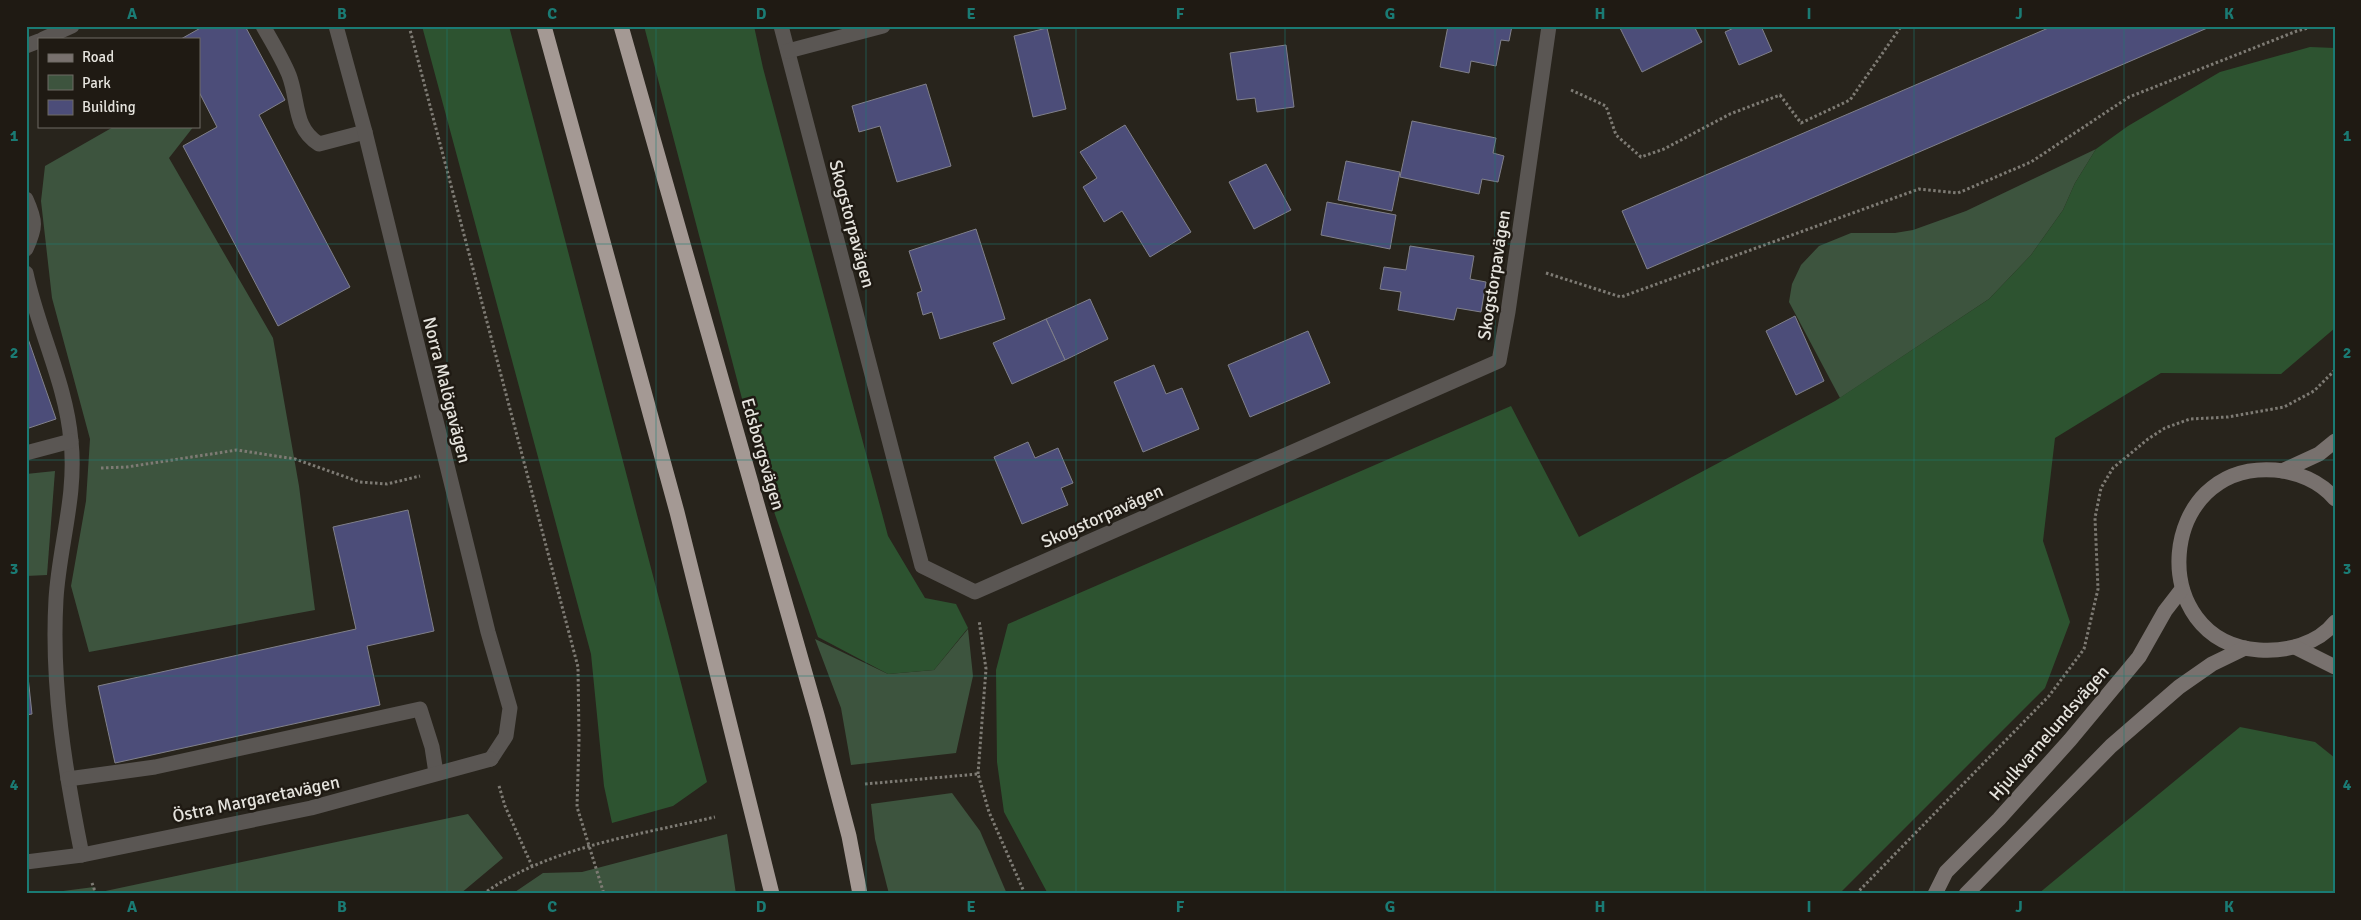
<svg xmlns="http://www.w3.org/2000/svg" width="2361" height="920" font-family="Signika,sans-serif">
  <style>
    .green { fill: #3d543e }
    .forest { fill: #2d5330 }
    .building { fill: #4c4d79; stroke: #80808a }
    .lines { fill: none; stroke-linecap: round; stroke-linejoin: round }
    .path { stroke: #7e7b74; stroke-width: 3; stroke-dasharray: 2.5 2.5; stroke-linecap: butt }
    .lane { stroke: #5a5653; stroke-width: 15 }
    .street { stroke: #5a5653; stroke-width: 15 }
    .secondary { stroke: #78716e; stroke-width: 15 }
    .highway { stroke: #a49994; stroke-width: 15 }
    .grid { fill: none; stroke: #1a7b74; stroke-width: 1; stroke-opacity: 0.55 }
    .labels { text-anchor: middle; stroke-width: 5; stroke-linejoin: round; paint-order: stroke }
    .street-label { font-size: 18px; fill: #e5e3dd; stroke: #1f1a13 }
    .neatline { fill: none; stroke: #1a7b74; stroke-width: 2 }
    .grid-label { font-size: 16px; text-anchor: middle; font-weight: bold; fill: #1a7b74 }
  </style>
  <rect width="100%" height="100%" fill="#28241c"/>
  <!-- green -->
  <g class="green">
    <path d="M115,126H194L169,158L273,338L299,486L315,610L89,652L71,586L86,501L90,439L52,298L41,201L45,166Z"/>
    <path d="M2096,149L2075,183L2063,210L2031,255L1989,299L1840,398L1789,302L1792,284L1801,265L1819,246L1851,233H1895L1913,230L1966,211Z"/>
    <path d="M55,471L47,575L26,576V474Z"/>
    <path d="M968,629L973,676L956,753L851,765L841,708L815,639L888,674L934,670Z"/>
    <path d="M952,793L980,831L1007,894H889L875,839L871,804Z"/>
    <path d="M468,814L503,858L460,894H40L94,887L96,893Z"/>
    <path d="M727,834L736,894H512L543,873L582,872Z"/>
  </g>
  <!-- forest -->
  <g class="forest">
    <path d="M422,26H509L707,782L673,806L612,823L604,786L591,654Z"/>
    <path d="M644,26H754L763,68L888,536L925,598L956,604L968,628L934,670L888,674L818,637L765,486Z"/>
    <path d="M2310,47L2335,48V328L2281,374L2161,373L2055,438L2043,541L2070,622L2045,688L1839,894H1048L1004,812L997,762L996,670L1008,624L1511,406L1579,537L1835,401L1989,299L2031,255L2063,210L2075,183L2096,149L2128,126L2220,72Z"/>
    <path d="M2240,727L2315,742L2335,758V894H2038Z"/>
  </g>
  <!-- building -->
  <g class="building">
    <path d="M204,26H245L285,100L259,115L350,287L278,326L183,146L217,127L199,92V39H181Z"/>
    <path d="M1448,26H1512L1509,41L1501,40L1496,66L1471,61L1469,73L1440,67Z"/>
    <path d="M1619,26H1694L1702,42L1642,72Z"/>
    <path d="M1738,26H1761L1772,51L1739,65L1725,32Z"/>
    <path d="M2053,26H2212L1647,269L1622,211Z"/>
    <path d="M1047,28L1066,109L1033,117L1014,36Z"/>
    <path d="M1286,45L1294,107L1257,112L1255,98L1237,100L1230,53Z"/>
    <path d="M926,84L951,166L897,182L880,126L859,132L852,106Z"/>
    <path d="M1412,121L1496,138L1493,153L1504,156L1498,182L1482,179L1479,194L1400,177Z"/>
    <path d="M1125,125L1191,232L1150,257L1122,211L1104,222L1083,187L1097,178L1080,152Z"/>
    <path d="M1346,161L1400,172L1392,211L1338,200Z"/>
    <path d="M1266,164L1291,210L1254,229L1229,182Z"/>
    <path d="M1327,202L1396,215L1390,249L1321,235Z"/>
    <path d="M976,229L1005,319L940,339L932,312L923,315L917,293L922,291L909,251Z"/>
    <path d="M1410,246L1474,256L1470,279L1486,282L1481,312L1457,308L1454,320L1398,310L1401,292L1380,289L1384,267L1406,270Z"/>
    <path d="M1090,299L1108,339L1065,360L1046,319Z"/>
    <path d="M1795,316L1824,381L1796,395L1766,331Z"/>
    <path d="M1046,319L1065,360L1012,384L993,343Z"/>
    <path d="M1308,331L1330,383L1250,417L1228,365Z"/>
    <path d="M26,333L56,419L26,429Z"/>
    <path d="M1154,365L1166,394L1182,388L1199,429L1143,452L1114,382Z"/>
    <path d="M1028,442L1035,458L1058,448L1073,483L1061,488L1068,505L1022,524L994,457Z"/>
    <path d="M408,510L434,631L367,646L380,705L115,763L98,686L356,629L333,527Z"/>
    <path d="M26,658L32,714L26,715Z"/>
  </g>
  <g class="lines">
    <!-- path -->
    <g class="path">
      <path d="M409,26L578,667L579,740L577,807L604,894"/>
      <path d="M1571,90L1606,106L1616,135L1641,157L1664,149L1730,114L1780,95L1801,123L1850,100L1900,28L1910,26"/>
      <path d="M1546,273L1621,297L1919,189L1958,193L2031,162L2129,97L2297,31L2315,26"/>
      <path d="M101,468L127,467L237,450L295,459L360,482L387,484L420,476"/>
      <path d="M978,774L986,669L979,620"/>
      <path d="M865,784L978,774L989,812L1025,894"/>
      <path d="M499,786L505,806L532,866"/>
      <path d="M92,883L96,894"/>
      <path d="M483,894C549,847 638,835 715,817"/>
      <path d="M1856,894L2049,696L2084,649L2098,589L2095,518L2101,488L2113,468L2148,439L2165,428L2190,419L2228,417L2284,407L2314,391L2335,370"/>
    </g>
    <!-- lane -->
    <g class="lane">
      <path d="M263,26C272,42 282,58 289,75C299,101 293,128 319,144L365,132"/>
      <path d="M336,26L365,132L488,632L510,708L506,736L491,759"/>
      <path d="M26,199C36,221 36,227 26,249"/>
      <path d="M26,273C38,330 66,383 71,441C77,495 59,547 56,599C51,685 65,771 82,855"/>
      <path d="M26,453L71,441"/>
      <path d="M68,779L155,767L420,709L432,747L436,773"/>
    </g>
    <!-- street -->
    <g class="street">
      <path d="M781,26L922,566L975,592L1499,361L1508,312L1549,26"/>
      <path d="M43,39L72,26"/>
      <path d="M26,46L39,41"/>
      <path d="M788,51L883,26"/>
      <path d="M26,862L82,855L311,808L491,759"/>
    </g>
    <!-- secondary -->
    <g class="secondary">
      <path d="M2282,471L2319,454L2335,441"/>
      <path d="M2335,499C2320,481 2297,472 2275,470C2156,461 2144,642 2259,650C2286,652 2318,644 2335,622"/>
      <path d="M2295,647L2335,667"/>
      <path d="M1935,894L1946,872L1999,819L2070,740L2139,657L2165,611L2182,589"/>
      <path d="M1966,894L2111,746L2179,687L2212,664L2245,648"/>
    </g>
    <!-- highway -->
    <g class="highway">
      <path d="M544,26L677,512L772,894"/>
      <path d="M621,26L817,715L849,836L860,894"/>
    </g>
  </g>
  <!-- grid -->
  <path class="grid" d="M237,26V894M447,26V894M656,26V894M866,26V894M1076,26V894M1285,26V894M1495,26V894M1705,26V894M1914,26V894M2124,26V894M26,244H2335M26,460H2335M26,676H2335"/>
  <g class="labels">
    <!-- street labels -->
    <g class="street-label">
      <text transform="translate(852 224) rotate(75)" y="6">Skogstorpavägen</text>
      <text transform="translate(1494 275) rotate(-81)" y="6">Skogstorpavägen</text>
      <text transform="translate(447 390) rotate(76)" y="6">Norra Malögavägen</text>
      <text transform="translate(763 454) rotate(74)" y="6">Edsborgsvägen</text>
      <text transform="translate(1102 516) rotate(-24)" y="6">Skogstorpavägen</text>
      <text transform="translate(2049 733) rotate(-49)" y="6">Hjulkvarnelundsvägen</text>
      <text transform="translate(256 799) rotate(-12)" y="6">Östra Margaretavägen</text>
    </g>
  </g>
  <!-- border -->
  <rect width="2361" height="920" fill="none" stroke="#1f1a13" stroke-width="55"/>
  <!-- legend -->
  <rect x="38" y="38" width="162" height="90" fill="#1f1a13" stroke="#6e6a64"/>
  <rect x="48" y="54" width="25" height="8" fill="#78716e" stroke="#6e6a64"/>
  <text x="82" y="62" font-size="15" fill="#e5e3dd">Road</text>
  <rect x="48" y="75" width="25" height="15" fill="#3d543e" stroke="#6e6a64"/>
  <text x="82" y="88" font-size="15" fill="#e5e3dd">Park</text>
  <rect x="48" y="100" width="25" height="15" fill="#4c4d79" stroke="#6e6a64"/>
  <text x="82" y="112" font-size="15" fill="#e5e3dd">Building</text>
  <rect x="28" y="28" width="2306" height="864" class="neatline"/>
  <g class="grid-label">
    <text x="132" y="19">A</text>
    <text x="342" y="19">B</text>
    <text x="552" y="19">C</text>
    <text x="761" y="19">D</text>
    <text x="971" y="19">E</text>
    <text x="1180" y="19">F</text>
    <text x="1390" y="19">G</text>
    <text x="1600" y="19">H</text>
    <text x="1809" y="19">I</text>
    <text x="2019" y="19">J</text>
    <text x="2229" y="19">K</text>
    <text x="14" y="141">1</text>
    <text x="2347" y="141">1</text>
    <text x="14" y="358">2</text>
    <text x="2347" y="358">2</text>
    <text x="14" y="574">3</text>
    <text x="2347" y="574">3</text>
    <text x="14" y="790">4</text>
    <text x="2347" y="790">4</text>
    <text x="132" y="912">A</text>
    <text x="342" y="912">B</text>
    <text x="552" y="912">C</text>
    <text x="761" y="912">D</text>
    <text x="971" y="912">E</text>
    <text x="1180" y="912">F</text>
    <text x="1390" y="912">G</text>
    <text x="1600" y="912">H</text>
    <text x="1809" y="912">I</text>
    <text x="2019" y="912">J</text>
    <text x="2229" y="912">K</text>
  </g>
</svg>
